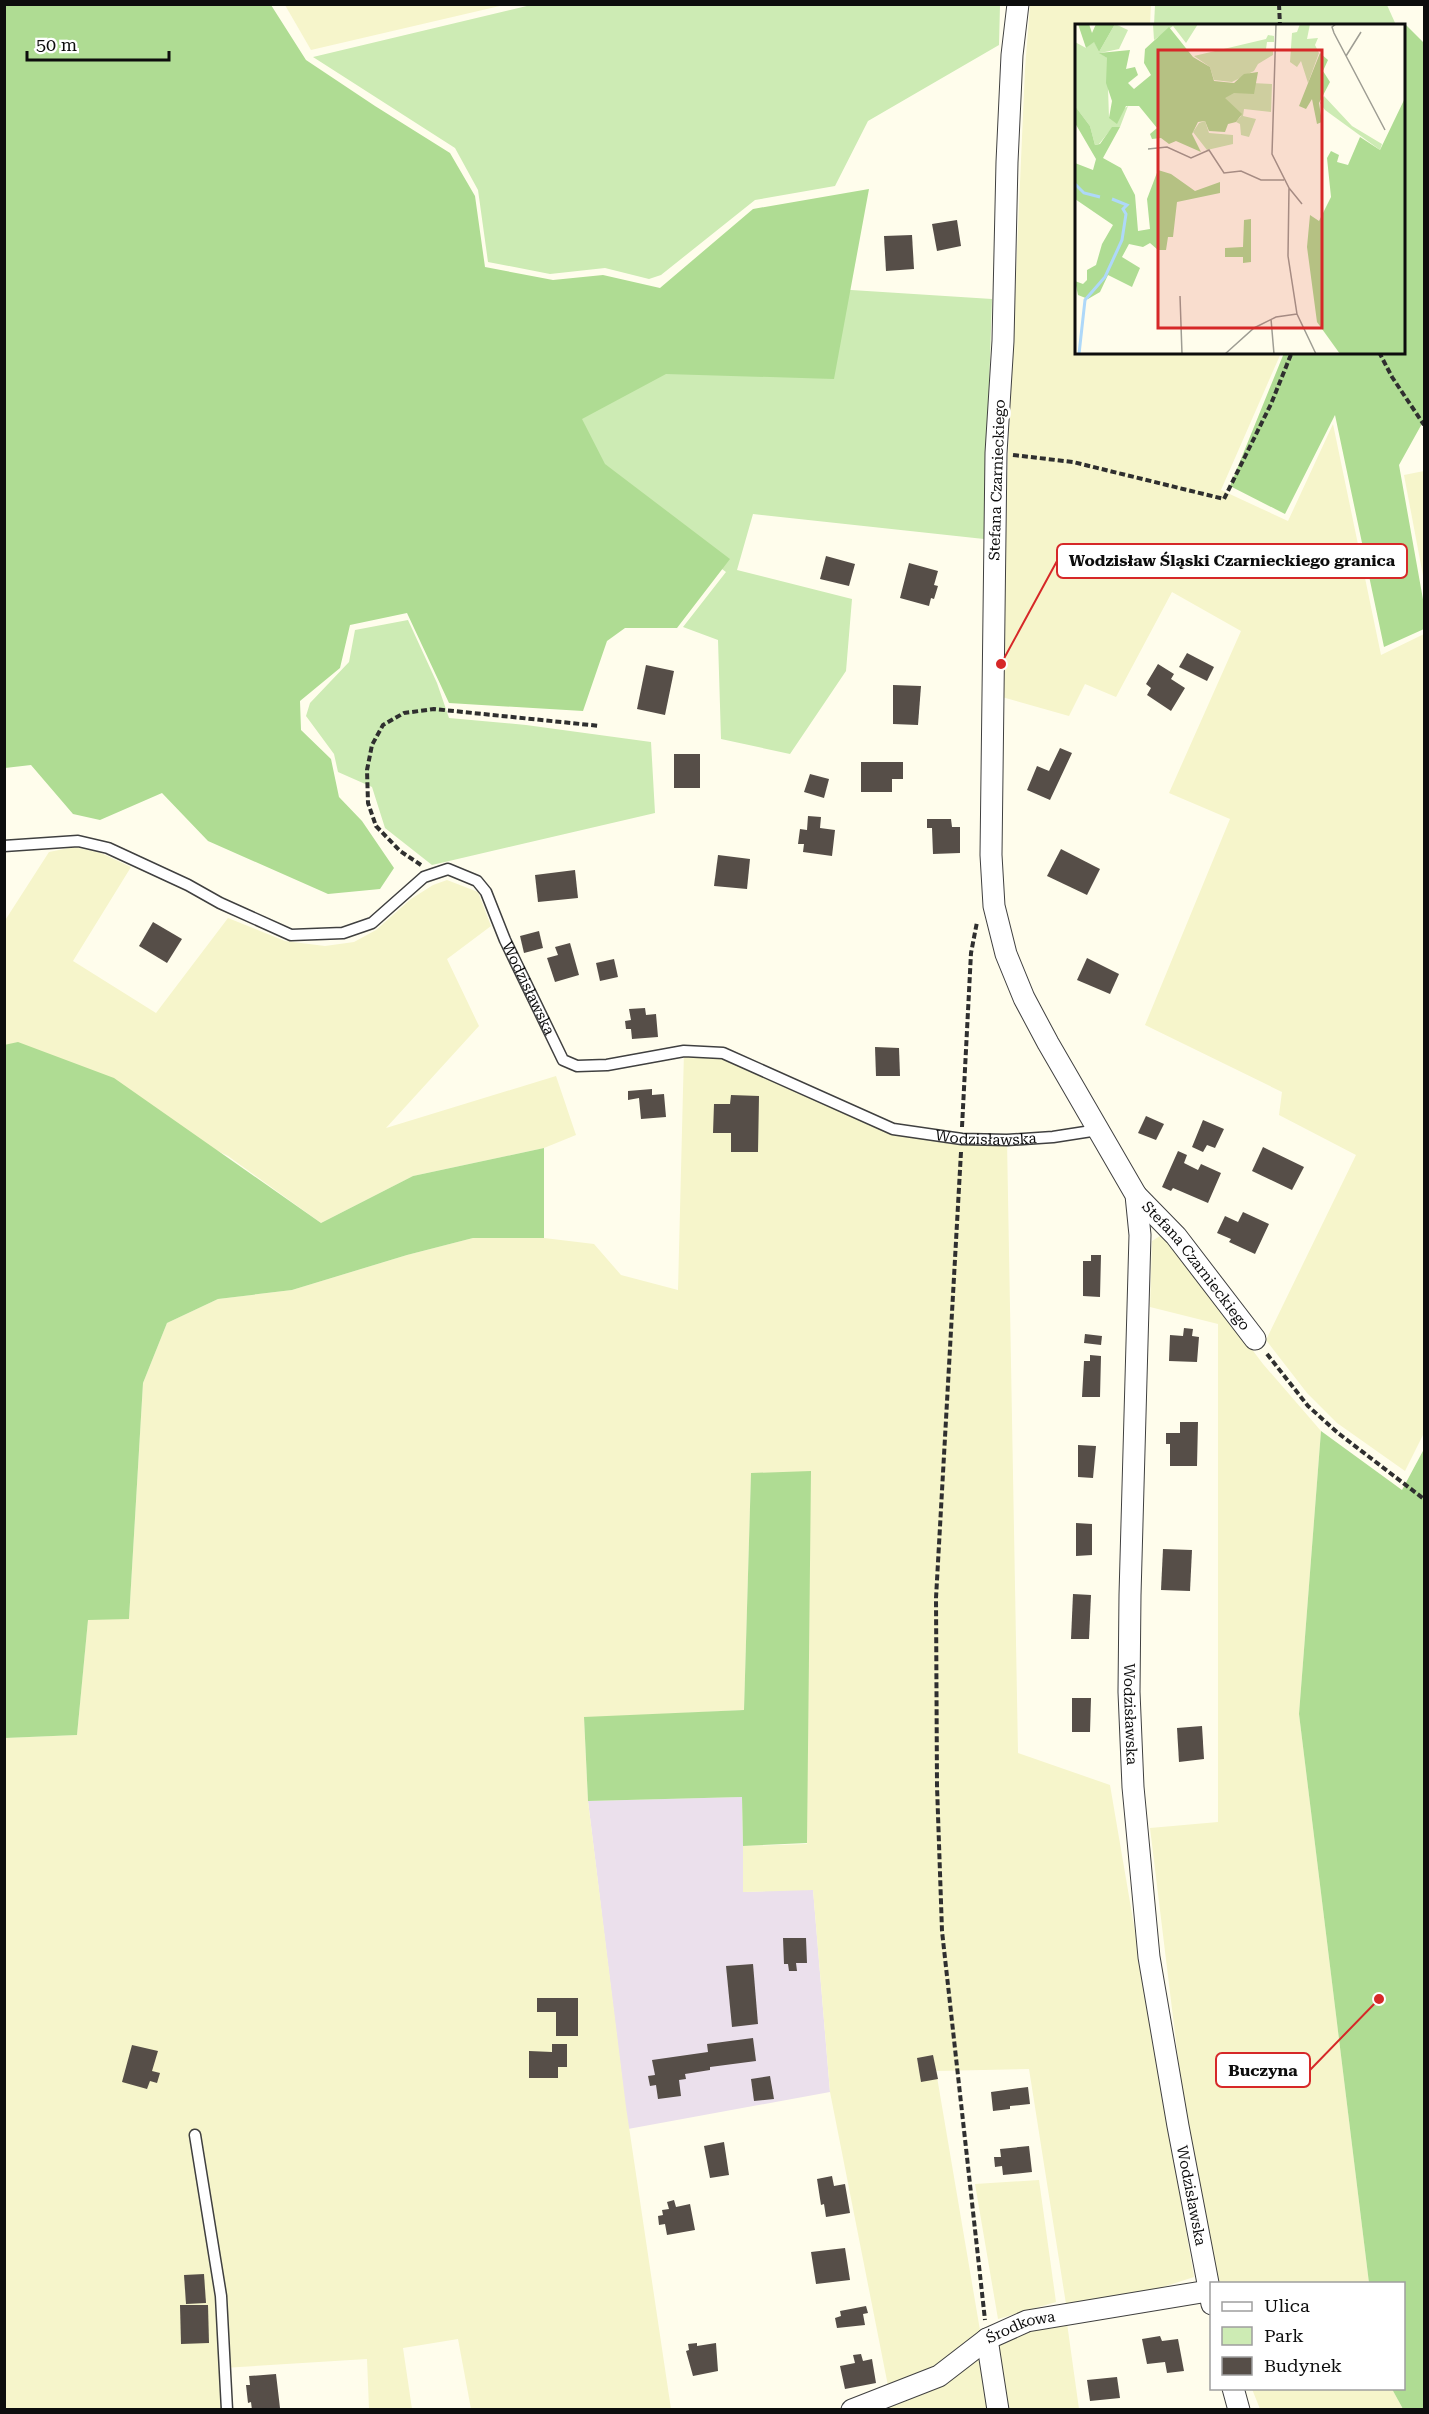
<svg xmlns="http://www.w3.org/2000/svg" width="1429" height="2414" font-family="'Roboto Serif',serif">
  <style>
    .industrial { fill: #ebe0ec }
    .farmland { fill: #f6f5cb }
    .green { fill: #cdebb4 }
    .forest { fill: #afdc93 }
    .building { fill: #564e48 }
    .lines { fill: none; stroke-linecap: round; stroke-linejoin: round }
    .service-casing { stroke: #404040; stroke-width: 13 }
    .minor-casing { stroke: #404040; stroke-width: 23 }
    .path { stroke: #2f2f2f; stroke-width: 4; stroke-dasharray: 6 3; stroke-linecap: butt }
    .service { stroke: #fff; stroke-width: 10 }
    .minor { stroke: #fff; stroke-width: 21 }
    .labels { text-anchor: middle; stroke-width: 6; stroke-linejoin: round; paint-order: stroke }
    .street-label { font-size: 15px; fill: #0d0d0d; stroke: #fff }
    .inset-river { fill: none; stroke: #aed8f9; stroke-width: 3 }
    .inset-road { fill: none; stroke: #9e9d93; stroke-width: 1.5 }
    .view { fill: #d62828; fill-opacity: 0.15; stroke: #d62828; stroke-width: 3 }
    .inset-edge { fill: none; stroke: #0d0d0d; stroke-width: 3 }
    .leader { fill: none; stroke: #d62828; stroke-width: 2 }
    .callout-dot { fill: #d62828; stroke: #fff; stroke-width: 2 }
    .callout { fill: #fff; stroke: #d62828; stroke-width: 2 }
    .callout-label { font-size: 16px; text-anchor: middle; font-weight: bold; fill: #0d0d0d }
  </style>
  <rect width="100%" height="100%" fill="#fffdec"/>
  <!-- industrial -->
  <path class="industrial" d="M742,1797L744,1892L813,1889L830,2092L628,2129L588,1801Z"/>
  <!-- farmland -->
  <g class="farmland">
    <path d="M285,5H504L311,50Z"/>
    <path d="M1030,5H1151L1150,25L1076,26V352L1281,353L1221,490L1288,521L1333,424L1381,655L1424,634V1433L1405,1471L1337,1423L1307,1393L1266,1340L1356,1155L1279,1115L1282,1092L1145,1025L1230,819L1169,793L1241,631L1172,592L1116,697L1085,684L1069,716L1002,697L1008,456L1025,69Z"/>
    <path d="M1424,471V581L1404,475Z"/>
    <path d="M74,847L101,853L131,867L73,961L156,1013L228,918L285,941L325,946L354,942L376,930L411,899L433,885L447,880L478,892L491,926L447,959L479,1026L386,1128L556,1076L576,1135L544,1148L413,1176L321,1223L228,1156L5,1048L4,922L49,852Z"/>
    <path d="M684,1051L723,1053L893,1129L1007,1140L1018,1753L1110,1785L1194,2277L1135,2296L1066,2304L1029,2069L936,2071L982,2342L1067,2323L1079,2409H852L890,2396L830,2092L813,1890L743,1892V1846L807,1844L751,1473L744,1710L584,1718L588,1801L626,2107L671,2409H471L458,2339L403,2348L412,2409H369L367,2359L223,2368L224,2409H5L4,1738L77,1735L88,1619H129L143,1383L167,1323L218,1299L292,1290L407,1255L473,1238H544L594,1244L621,1275L678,1290Z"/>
    <path d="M1160,1236L1170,1241L1263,1364L1321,1431L1299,1714L1369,2283H1215L1186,2124L1150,1828L1218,1822V1324L1150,1307L1152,1241Z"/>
    <path d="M1039,2180L1056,2302L998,2319L975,2184Z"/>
    <path d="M1252,2389H1392L1403,2409H1260Z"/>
  </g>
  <!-- green -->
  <g class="green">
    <path d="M531,5H1000L999,45L868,121L835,186L755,200L661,275L649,279L605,268L550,274L488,262L478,190L455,148L313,57Z"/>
    <path d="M1155,5H1387L1396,25H1154Z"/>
    <path d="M820,288L992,299L984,539L753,514L737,570L852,599L846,671L790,754L721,739L718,640L683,627L726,572L600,478L570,408Z"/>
    <path d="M408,620L437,683L449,718L526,725L651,742L655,813L432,865L385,828L372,787L338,772L334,754L306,716L310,703L349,662L355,630Z"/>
  </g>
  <!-- forest -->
  <g class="forest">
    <path d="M5,4L271,5L306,60L375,106L450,153L475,196L485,267L553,280L603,275L660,288L753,209L869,189L834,379L666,374L582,419L605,464L730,559L677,628H625L607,641L583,711L449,703L407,613L350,625L340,668L300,701L301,730L331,759L339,797L362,821L394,868L380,889L328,894L208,841L162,793L100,820L73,814L31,765L5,768Z"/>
    <path d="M1405,24L1424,43V420L1399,465L1424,605V629L1384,647L1335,415L1285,514L1230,486L1284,353L1404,352Z"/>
    <path d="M18,1042L114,1078L321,1223L413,1176L544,1148V1238H473L407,1255L292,1290L218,1299L167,1323L143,1383L129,1619L88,1620L77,1735L5,1738L4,1045Z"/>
    <path d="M1321,1431L1402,1490L1424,1449V2409H1403L1392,2389L1404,2388V2284L1369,2283L1299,1714Z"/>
    <path d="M811,1471L807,1843L743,1846L742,1797L588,1801L584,1717L744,1710L751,1473Z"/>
  </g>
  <!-- building -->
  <g class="building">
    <path d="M957,220L961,246L937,251L932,224Z"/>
    <path d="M912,235L914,269L886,271L884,236Z"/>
    <path d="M826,556L855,564L849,586L820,579Z"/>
    <path d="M909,563L938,571L934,585L938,586L934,599L931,598L929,606L900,598Z"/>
    <path d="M1187,653L1214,667L1207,681L1179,667Z"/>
    <path d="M1158,664L1174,674L1171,679L1185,688L1171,711L1147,695L1151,688L1146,684Z"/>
    <path d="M646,665L674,671L665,715L637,709Z"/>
    <path d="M893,685L921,686L918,725L893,724Z"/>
    <path d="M1060,748L1072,753L1050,800L1027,790L1037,766L1049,771Z"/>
    <rect x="674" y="754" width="26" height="34"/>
    <path d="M861,762H903V779H892V792H861Z"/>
    <path d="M810,774L829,779L824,798L804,792Z"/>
    <path d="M808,816L821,817L820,828L835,830L832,856L803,852L804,844H798L800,829L807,830Z"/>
    <path d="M927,819H951L952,827H960V853L933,854L932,828H927Z"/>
    <path d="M1061,849L1100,869L1087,895L1047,876Z"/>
    <path d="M718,855L750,859L747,889L714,886Z"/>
    <path d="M575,870L578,898L538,902L535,875Z"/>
    <path d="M153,922L182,939L167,963L139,946Z"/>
    <path d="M539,931L543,948L524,953L520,936Z"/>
    <path d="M570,943L579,975L555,982L547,958L558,955L555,947Z"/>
    <path d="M1087,958L1119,974L1110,994L1077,980Z"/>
    <path d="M614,959L618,977L600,981L596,963Z"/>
    <path d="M645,1008L646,1015L656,1014L658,1037L632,1039L631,1029H626L625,1021L631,1020L629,1009Z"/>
    <path d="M875,1047L899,1048L900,1076H876Z"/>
    <path d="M652,1089V1095L664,1094L666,1117L641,1119L639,1098L628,1100V1091Z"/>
    <path d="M731,1095L759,1096L758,1152H731V1133H713L714,1104H730Z"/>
    <path d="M1146,1116L1164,1124L1156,1140L1138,1133Z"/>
    <path d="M1203,1120L1224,1129L1215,1148L1207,1145L1203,1152L1192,1147Z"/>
    <path d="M1263,1147L1304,1167L1292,1190L1252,1171Z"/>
    <path d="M1178,1151L1187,1155L1184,1163L1198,1170L1201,1164L1221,1173L1208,1203L1173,1188L1171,1191L1162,1187Z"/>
    <path d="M1243,1212L1269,1224L1255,1254L1229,1242L1231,1239L1217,1233L1225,1216L1238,1222Z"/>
    <path d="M1091,1255H1101L1100,1297L1083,1296V1261H1091Z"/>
    <path d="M1184,1328L1193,1329L1192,1336L1199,1337L1197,1362L1169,1361L1170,1335L1183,1336Z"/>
    <path d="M1085,1334L1102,1336L1101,1345L1084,1343Z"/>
    <path d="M1090,1355L1101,1356L1100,1397H1082L1084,1361H1090Z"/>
    <path d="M1180,1422H1198L1197,1466H1170V1444H1166V1433H1180Z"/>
    <path d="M1078,1445L1096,1446L1093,1478L1078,1477Z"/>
    <path d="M1076,1523L1092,1524V1555L1076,1556Z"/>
    <path d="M1163,1549L1192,1550L1190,1591L1161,1590Z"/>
    <path d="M1073,1594L1091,1595L1089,1639H1071Z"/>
    <path d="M1072,1698H1091L1090,1732H1072Z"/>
    <path d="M1202,1726L1204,1759L1179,1762L1177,1728Z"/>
    <path d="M783,1938H806L807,1963H796L797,1971H789L788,1964H784Z"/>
    <path d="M753,1964L758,2024L732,2027L726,1966Z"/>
    <path d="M537,1998H578V2036H556V2012H537Z"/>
    <path d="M753,2038L756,2061L710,2067V2070L685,2074L686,2079L679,2080L681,2096L658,2099L656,2085L650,2086L648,2076L655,2075L652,2060L708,2052L707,2044Z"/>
    <path d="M552,2044H567V2067H558V2078H529V2051L552,2052Z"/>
    <path d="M132,2045L158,2051L152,2071L160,2073L157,2083L150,2081L147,2089L122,2082Z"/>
    <path d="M933,2055L938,2079L921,2082L917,2058Z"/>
    <path d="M770,2076L774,2099L754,2101L751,2079Z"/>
    <path d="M1028,2087L1030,2104L1010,2106V2109L993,2111L991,2092Z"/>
    <path d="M724,2142L729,2175L710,2178L704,2146Z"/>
    <path d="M1029,2146L1032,2172L1003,2175L1002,2166L995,2167L994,2157H1001L1000,2149Z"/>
    <path d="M832,2176L834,2186L845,2184L850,2213L826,2217L824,2204L821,2205L817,2179Z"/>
    <path d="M674,2200L676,2207L690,2204L695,2230L667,2235L665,2224L659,2225L658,2216L663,2215L662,2210L669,2209L667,2202Z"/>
    <path d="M845,2248L850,2280L816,2284L811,2252Z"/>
    <path d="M204,2274L206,2303L186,2304L184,2275Z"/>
    <path d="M180,2305H208L209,2343L181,2344Z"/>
    <path d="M866,2306L868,2313L863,2314L865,2325L837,2328L835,2318L841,2316L840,2311Z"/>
    <path d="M1160,2336L1162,2341L1178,2339L1184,2371L1167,2373L1165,2362L1147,2364L1142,2339Z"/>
    <path d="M697,2343V2346L716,2343L718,2371L693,2376L686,2351L689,2350L688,2344Z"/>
    <path d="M861,2354L863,2361L872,2359L876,2383L845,2389L840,2366L855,2363L853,2355Z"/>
    <path d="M276,2374L280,2408L252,2410L251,2402L248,2403L246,2385H250L249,2376Z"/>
    <path d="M1117,2377L1120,2398L1090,2401L1087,2380Z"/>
  </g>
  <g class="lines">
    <defs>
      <g id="service">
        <path id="s1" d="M4,846L78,841L108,848L188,885L220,903L291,935L343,933L372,923L424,877L448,869L477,881L486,892L505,940L563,1060L577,1066L607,1065L684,1051L723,1053L893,1129L962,1139L1007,1140L1053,1137L1098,1130"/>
        <path d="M195,2135L221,2296L227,2410"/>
      </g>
      <g id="minor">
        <path id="s2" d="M1018,4L1012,55L1007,162L1003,341L996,453L991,855L994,906L1006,954L1024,998L1048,1043L1136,1195L1140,1235L1130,1595L1129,1692L1133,1787L1149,1957L1178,2126L1212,2304"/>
        <path id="s3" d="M1136,1195L1176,1236L1255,1339"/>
        <path d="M987,2339L998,2410"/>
        <path d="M1233,2388L1239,2410"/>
        <path id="s4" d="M852,2410L939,2376L987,2339L1027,2321L1208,2291"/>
      </g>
    </defs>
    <!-- service casing -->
    <use href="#service" class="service-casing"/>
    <!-- minor casing -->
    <use href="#minor" class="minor-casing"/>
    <!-- path -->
    <g class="path">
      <path d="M1279,4L1280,26"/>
      <path d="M1379,352L1392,377L1424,425"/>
      <path d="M1013,455L1073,462L1224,499L1271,404L1292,352"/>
      <path d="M421,865L400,851L376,826L368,803L367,770L372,745L383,725L404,713L434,709L600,726"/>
      <path d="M962,1127L971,953L977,922"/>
      <path d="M961,1152L936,1598L937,1786L942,1931L985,2320"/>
      <path d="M1267,1354L1308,1406L1338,1433L1424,1499"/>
    </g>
    <!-- service -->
    <use href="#service" class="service"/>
    <!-- minor -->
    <use href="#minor" class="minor"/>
  </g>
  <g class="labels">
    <!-- street labels -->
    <g class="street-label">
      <text transform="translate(997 480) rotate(-88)" y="5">Stefana Czarnieckiego</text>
      <text dy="5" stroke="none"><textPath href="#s1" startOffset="636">Wodzisławska</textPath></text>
      <text dy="5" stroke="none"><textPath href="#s1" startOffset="1158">Wodzisławska</textPath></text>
      <text dy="5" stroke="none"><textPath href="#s3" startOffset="93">Stefana Czarnieckiego</textPath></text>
      <text dy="5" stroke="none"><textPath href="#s2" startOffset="1746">Wodzisławska</textPath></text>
      <text dy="5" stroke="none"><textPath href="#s2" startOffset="2232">Wodzisławska</textPath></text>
      <text dy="5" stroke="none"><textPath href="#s4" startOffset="190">Środkowa</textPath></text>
    </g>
  </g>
  <!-- overview -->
  <g transform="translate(1075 24)">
    <rect width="330" height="330" fill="#fffdec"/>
    <path d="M40,0L53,6L44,25L25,29L32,34L34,94L53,82L45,103L37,104L24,120L20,121L15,102L0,82V18L11,24L19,17L24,28ZM123,0L111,19L98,2L79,16L78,0ZM225,0H235L232,15L243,14L240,21L244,29L233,59L226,37L222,43L215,38L217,9L222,8ZM193,11L199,12V18H192L191,25L198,26V31L183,40L179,47L157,58L139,56L135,43L119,32L191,15ZM177,59L197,60L196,88L169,85L168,92L181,95L174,113L166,111L165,100L161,98L166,92L152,81L148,73ZM249,72L277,102L307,120L305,126L250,86L245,79ZM130,97L134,109L158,111V120L132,126L118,108L124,99Z" fill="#cdebb4"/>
    <path d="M3,0H14L17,9L21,0H40L24,28L19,18L11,24ZM94,3L118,33L135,43L139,57L159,59L169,50L183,48L179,70L159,69L150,74L167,90L161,98L153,100L150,108L134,107L130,97L123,98L117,110L126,128L101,117L94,120L86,114L77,115L75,110L82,104L64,82H51L42,100L34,94L37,77L31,59L32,34L24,29L55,26L51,45L60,43L63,51L53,59L59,65L76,51L69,39L70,25ZM245,29L253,36L248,47L255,58L244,79L247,98L242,100L237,75L231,85L224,82ZM330,74V330H265L242,298L232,223L235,191L244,197L256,173L252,134L256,127L264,131L262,138L273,141L285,113L305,126ZM0,82L15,102L20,121L25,120L37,103H45L28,134L46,144L60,171L63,207L75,205L72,175L83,146L96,150L120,167L145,158V169L102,178L98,213H93L91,226H83L75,219L68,223L54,220L47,233L65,244L57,263L33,251L25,268L13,275L3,271L0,257L8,260L12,256V246L21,241L27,220L38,201L0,175V139L18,146L21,135L0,99ZM176,195V238L168,239V233H150V224L168,223L169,196Z" fill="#afdc93"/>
    <path class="inset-river" d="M0,160L9,169L25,173M4,330L10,276L30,253L47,216L51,190L48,185L52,181L37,175"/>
    <path class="inset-road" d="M201,0L197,130L214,164L213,232L222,290L241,330M261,0L257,3L259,9L310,106M271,32L286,8M73,125L92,123L116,134L134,126L149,149L166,147L186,156H209M214,164L227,180M105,272L107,330M196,295L199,330M150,330L179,304L201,293L222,290"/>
    <path class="view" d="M83,26H247V304H83Z"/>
    <rect width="330" height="330" class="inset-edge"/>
  </g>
  <!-- callouts -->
  <path class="leader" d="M1001 664L1057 561M1379 1999L1310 2070"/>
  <g class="callout-dot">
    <circle cx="1001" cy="664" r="6"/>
    <circle cx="1379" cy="1999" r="6"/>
  </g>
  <g class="callout">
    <rect x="1057" y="544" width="350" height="34" rx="6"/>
    <rect x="1216" y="2053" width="94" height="34" rx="6"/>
  </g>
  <g class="callout-label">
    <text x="1232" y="566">Wodzisław Śląski Czarnieckiego granica</text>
    <text x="1263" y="2076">Buczyna</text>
  </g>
  <!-- border -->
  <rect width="1429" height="2414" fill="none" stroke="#0d0d0d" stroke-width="12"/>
  <!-- legend -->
  <rect x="1210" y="2282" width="195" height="108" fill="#ffffff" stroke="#9e9e9e" stroke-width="1.5"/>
  <rect x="1222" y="2302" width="30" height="9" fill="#ffffff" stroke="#9e9e9e" stroke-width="1.5"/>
  <text x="1264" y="2312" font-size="18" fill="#0d0d0d">Ulica</text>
  <rect x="1222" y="2327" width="30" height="18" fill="#cdebb4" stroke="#9e9e9e" stroke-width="1.5"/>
  <text x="1264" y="2342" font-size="18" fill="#0d0d0d">Park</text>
  <rect x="1222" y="2357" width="30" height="18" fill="#564e48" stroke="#9e9e9e" stroke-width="1.5"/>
  <text x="1264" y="2372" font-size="18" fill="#0d0d0d">Budynek</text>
  <!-- scale -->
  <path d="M27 51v9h142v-9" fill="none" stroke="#0d0d0d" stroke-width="3"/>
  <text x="36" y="51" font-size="18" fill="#0d0d0d" stroke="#ffffff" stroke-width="4.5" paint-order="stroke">50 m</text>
</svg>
